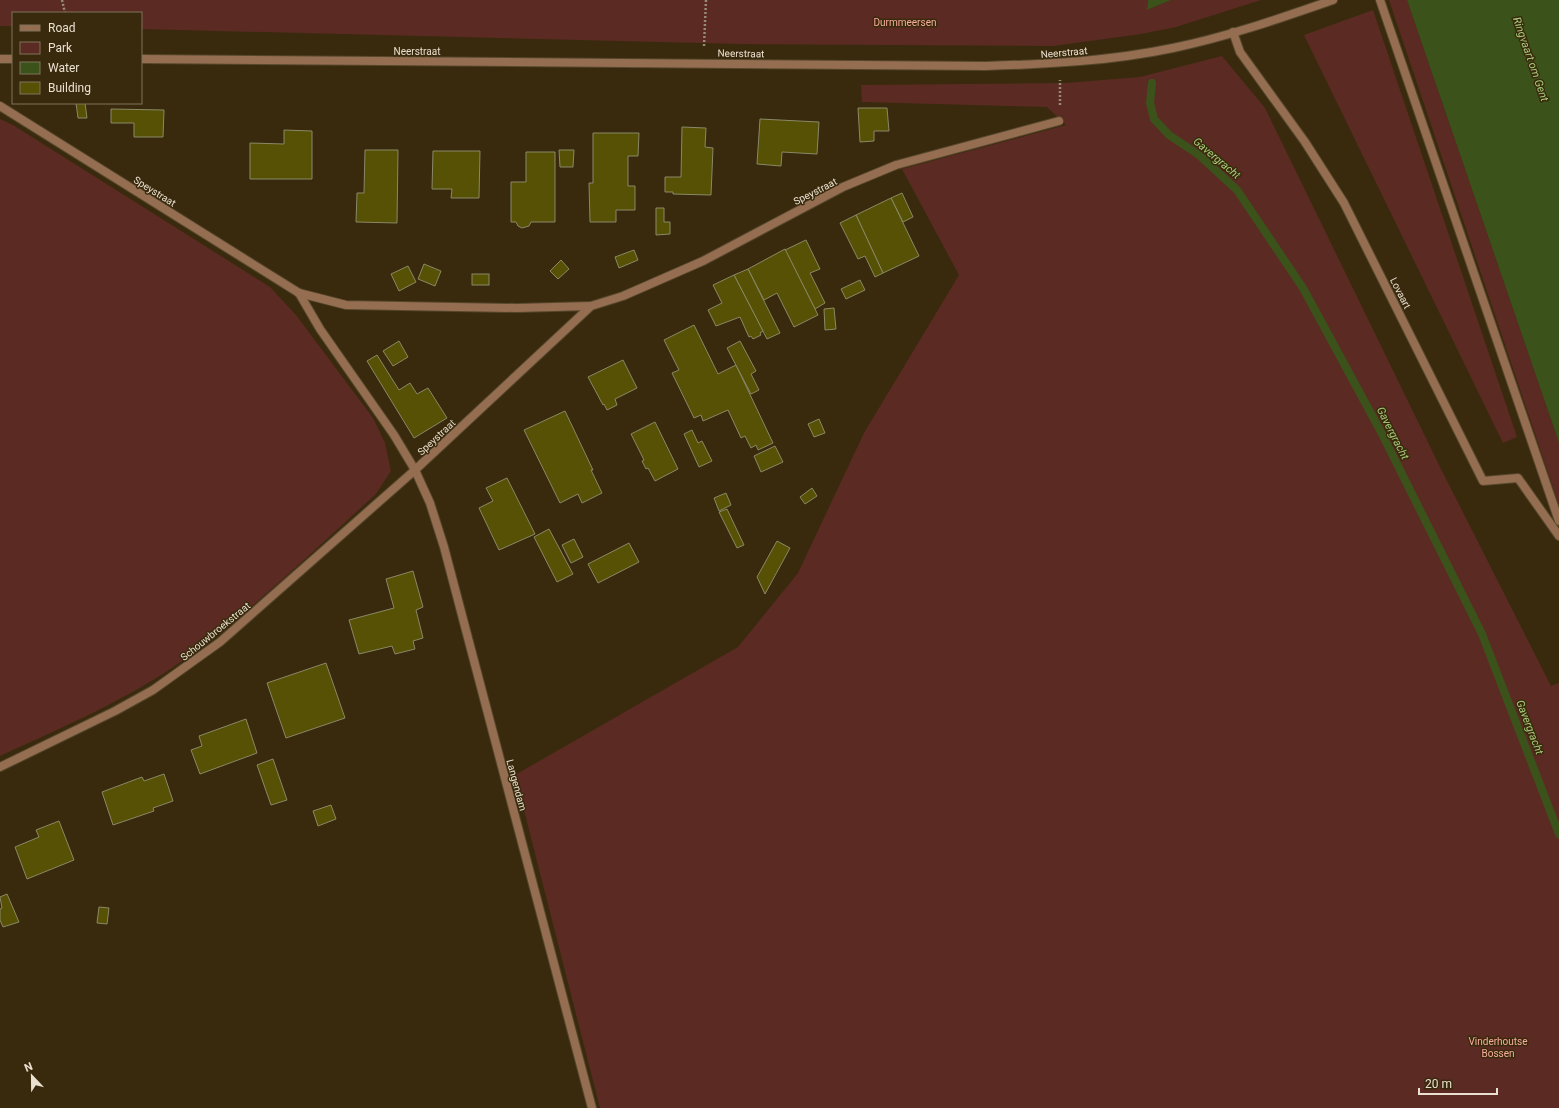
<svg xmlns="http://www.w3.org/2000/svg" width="1559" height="1108" font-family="Roboto,sans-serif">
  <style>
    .green { fill: #5b2b23 }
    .water { fill: #3b531a }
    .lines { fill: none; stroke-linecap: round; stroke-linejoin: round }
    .stream { stroke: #3b531a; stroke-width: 8 }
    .building { fill: #565105; stroke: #8a8866 }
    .lane-casing { stroke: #55472c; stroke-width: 10 }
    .street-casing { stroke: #55472c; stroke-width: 10 }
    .path { stroke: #978b75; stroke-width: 2.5; stroke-dasharray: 2 2; stroke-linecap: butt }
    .lane { stroke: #956d50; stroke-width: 8 }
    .street { stroke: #956d50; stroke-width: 8 }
    .labels { text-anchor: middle; stroke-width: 3; stroke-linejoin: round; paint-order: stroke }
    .park-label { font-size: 10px; fill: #faac9d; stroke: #392a0d }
    .street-label { font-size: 10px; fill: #eae0d0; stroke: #392a0d }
    .water-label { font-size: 11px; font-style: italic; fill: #a6cd7a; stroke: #392a0d }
  </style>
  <rect width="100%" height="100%" fill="#392a0d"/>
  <!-- green -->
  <g class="green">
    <path d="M0,0H1148L1147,10L1171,0H1261L1176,27L1141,34L1053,46L741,44L141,29V13H13V26H0Z"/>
    <path d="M1389,0H1407L1559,443V505Z"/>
    <path d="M1373,10L1517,437L1503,443L1304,35Z"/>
    <path d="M1222,56L1265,108L1442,471L1551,686L1559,683V1108H600L515,775L738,647L798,573L864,433L959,275L902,169L1066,125L1047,107L862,102L861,85L1066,83L1140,77Z"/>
    <path d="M0,119L13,125L270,287L296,315L373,418L385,443L391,471L376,494C314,550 253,610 185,659C129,699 63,727 0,756Z"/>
  </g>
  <!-- water -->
  <g class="water">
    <path d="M1148,0H1171L1147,10Z"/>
    <path d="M1407,0H1559V443L1557,437Z"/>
  </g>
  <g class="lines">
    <!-- stream -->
    <path class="stream" d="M1152,83L1150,103L1154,119L1169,135L1199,155L1237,190L1303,288L1381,432L1482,634L1559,834"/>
  </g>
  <!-- building -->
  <g class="building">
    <path d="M76,103H85L87,118H78Z"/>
    <path d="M858,108H887L889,131H874V141L860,142Z"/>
    <path d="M111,109L164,110L163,137H134V123H111Z"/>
    <path d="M760,119L819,122L817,154L782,152L781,166L757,164Z"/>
    <path d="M682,127L706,128L705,147L713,148L711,195L673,194V192H665V177H681Z"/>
    <path d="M284,130L312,131V179H250V143L284,144Z"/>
    <path d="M593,133H639L638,156H628V186H635V210H616V222H590L589,183H593Z"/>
    <path d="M365,150H398L397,223L356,222L357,193H364Z"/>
    <path d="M559,150H574L573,167H560Z"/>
    <path d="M433,151H480L479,198H451L452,189H432Z"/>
    <path d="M526,152H555V222H531L529,226L522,228L518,226L516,222H511V182H526Z"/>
    <path d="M902,193L913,217L903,222L891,198Z"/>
    <path d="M891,198L919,256L883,273L856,215Z"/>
    <path d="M656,208H664V222H670V234L656,235Z"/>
    <path d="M856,215L883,273L875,277L865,256L858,259L840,223Z"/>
    <path d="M806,240L820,269L810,273L825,303L815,309L785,250Z"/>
    <path d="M785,249L818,315L794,327L777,293L764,300L748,269Z"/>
    <path d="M634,250L638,260L619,268L615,257Z"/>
    <path d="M561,260L569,269L558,279L550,271Z"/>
    <path d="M424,264L441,271L435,286L418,279Z"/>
    <path d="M408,266L416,282L399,291L391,274Z"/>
    <path d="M748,269L780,333L767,339L734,275Z"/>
    <rect x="472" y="274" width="17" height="11"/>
    <path d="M734,275L763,331L760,333L761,335L753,339L751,336L749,337L740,317L716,326L708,310L722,303L713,285Z"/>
    <path d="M860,280L865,290L846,299L841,289Z"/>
    <path d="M834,308L836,329L825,330L824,309Z"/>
    <path d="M694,325L718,374L736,365L773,443L758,450L756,445L751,448L745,436L741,438L728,410L703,421L701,415L694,418L672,373L679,370L664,340Z"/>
    <path d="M399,341L408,357L393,366L383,351Z"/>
    <path d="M740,341L756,371L751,374L759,390L751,394L727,348Z"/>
    <path d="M377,355L399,390L410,383L417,394L428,388L447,418L414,438L367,361Z"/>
    <path d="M623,360L637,388L615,399L617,405L607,410L604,404L603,405L588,377Z"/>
    <path d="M565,411L593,470H591L602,493L582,503L578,494L560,503L524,430Z"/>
    <path d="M819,419L825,433L814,437L808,424Z"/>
    <path d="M655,422L678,469L655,481L648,468L646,469L642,461L644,460L631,434Z"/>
    <path d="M692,430L698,443L702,441L712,461L699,467L684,434Z"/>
    <path d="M775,446L783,462L761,472L754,456Z"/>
    <path d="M507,478L535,534L499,550L479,508L493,501L486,488Z"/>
    <path d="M812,488L817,496L805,504L800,497Z"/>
    <path d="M726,493L731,505L719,511L714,498Z"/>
    <path d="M727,509L744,545L737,548L719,512Z"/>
    <path d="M549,529L573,574L557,582L534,537Z"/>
    <path d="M574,539L583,557L571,563L562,545Z"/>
    <path d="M777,541L790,548L765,594L757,577Z"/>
    <path d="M629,543L639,562L598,583L588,564Z"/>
    <path d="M413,571L423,607L416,610L423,638L413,641L415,649L395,654L392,646L359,654L349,620L394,608L386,579Z"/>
    <path d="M326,663L345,718L286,738L267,683Z"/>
    <path d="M246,719L257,753L200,774L191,750L202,746L199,736Z"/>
    <path d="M273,759L287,800L271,805L257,765Z"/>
    <path d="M164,774L173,801L153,808L154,811L113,825L102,792L142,777L144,781Z"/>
    <path d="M331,805L336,819L318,826L313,811Z"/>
    <path d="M59,821L74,860L27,879L15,847L39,837L36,830Z"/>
    <path d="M7,894L19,922L3,927L0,920V909L2,908L0,897Z"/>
    <path d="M99,907L109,908L107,924L97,923Z"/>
  </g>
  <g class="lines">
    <defs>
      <path id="lane" d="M1380,0L1559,521"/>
      <g id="street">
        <path d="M1233,32L1240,52L1305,142L1344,203L1483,481L1518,478L1559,536"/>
        <path d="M0,59H13"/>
        <path d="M141,59L986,66C1049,64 1111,61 1173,48C1227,37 1281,18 1333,0"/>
        <path d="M0,106L299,293L320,329L394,435L415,470L430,503L444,547L592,1108"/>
        <path d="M299,293L346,305L517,308L591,306"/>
        <path d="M0,767L115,711L153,690L220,642L415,470L591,306L623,296L703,261L843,187L896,165L1059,121"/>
      </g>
    </defs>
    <!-- lane casing -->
    <use href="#lane" class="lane-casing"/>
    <!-- street casing -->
    <use href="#street" class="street-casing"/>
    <!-- path -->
    <g class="path">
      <path d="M62,0L65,13"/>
      <path d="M704,46L706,0"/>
      <path d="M1060,105V80"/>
    </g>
    <!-- lane -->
    <use href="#lane" class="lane"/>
    <!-- street -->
    <use href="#street" class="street"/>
  </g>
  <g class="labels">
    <!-- park labels -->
    <g class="park-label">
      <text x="905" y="26">Durmmeersen</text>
      <text x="1498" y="1045">Vinderhoutse<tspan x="1498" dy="12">Bossen</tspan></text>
    </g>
    <!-- street labels -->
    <g class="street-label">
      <text x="417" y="55">Neerstraat</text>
      <text transform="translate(1064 52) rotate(-5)" y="4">Neerstraat</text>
      <text transform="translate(741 53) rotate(1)" y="4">Neerstraat</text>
      <text transform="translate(155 191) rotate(32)" y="4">Speystraat</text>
      <text transform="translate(815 191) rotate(-27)" y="4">Speystraat</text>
      <text transform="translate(1401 293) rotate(63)" y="4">Lovaart</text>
      <text transform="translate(436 437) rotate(-43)" y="4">Speystraat</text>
      <text transform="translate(215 631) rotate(-39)" y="4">Schouwbroekstraat</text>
      <text transform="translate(517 785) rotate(75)" y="4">Langendam</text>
    </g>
    <!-- water labels -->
    <g class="water-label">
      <text transform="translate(1531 59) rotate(71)" y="4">Ringvaart om Gent</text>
      <text transform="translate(1217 158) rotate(40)" y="4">Gavergracht</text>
      <text transform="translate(1393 433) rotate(63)" y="4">Gavergracht</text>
      <text transform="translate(1530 727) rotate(69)" y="4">Gavergracht</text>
    </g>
  </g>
  <!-- legend -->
  <rect x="12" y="12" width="130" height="92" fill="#392a0d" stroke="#80735b"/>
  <rect x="20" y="25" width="20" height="6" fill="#956d50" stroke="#80735b"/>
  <text x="48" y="32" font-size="12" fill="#eae0d0">Road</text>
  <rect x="20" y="42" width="20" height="12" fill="#5b2b23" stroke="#80735b"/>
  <text x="48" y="52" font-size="12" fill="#eae0d0">Park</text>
  <rect x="20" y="62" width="20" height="12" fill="#3b531a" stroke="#80735b"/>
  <text x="48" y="72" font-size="12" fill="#eae0d0">Water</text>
  <rect x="20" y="82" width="20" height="12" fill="#565105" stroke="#80735b"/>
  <text x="48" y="92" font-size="12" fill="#eae0d0">Building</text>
  <!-- north arrow -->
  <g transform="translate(32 1076) rotate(338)" stroke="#392a0d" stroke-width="3" paint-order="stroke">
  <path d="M0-3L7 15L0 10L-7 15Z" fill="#eae0d0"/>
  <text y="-6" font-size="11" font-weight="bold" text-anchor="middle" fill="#eae0d0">N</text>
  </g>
  <!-- scale -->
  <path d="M1419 1088v6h78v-6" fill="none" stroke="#eae0d0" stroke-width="2"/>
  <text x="1425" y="1088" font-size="12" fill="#eae0d0" stroke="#392a0d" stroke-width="3" paint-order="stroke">20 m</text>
</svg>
